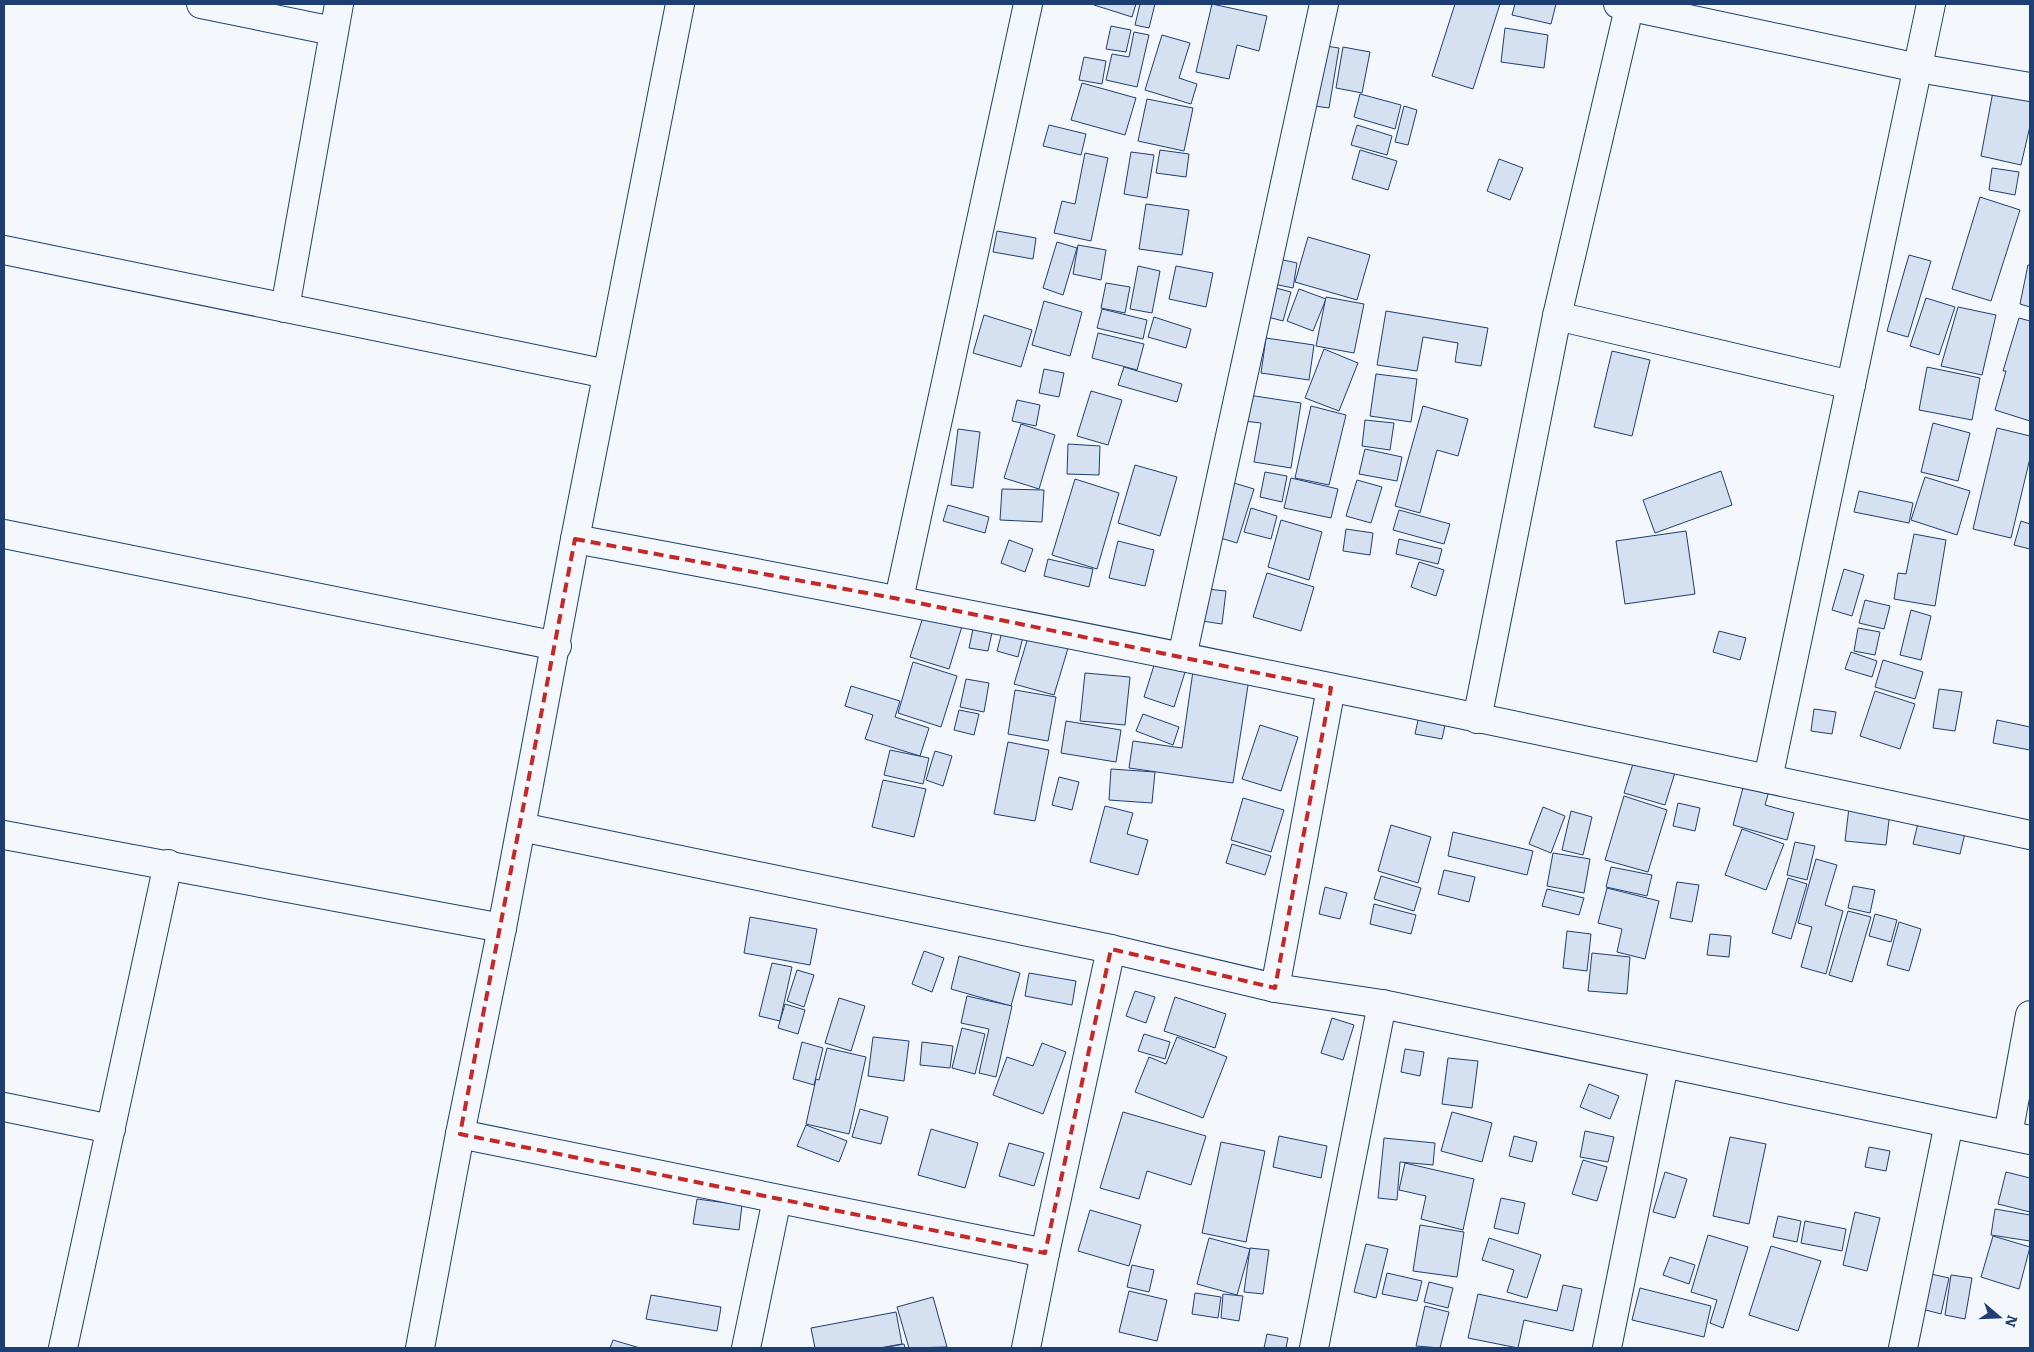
<svg xmlns="http://www.w3.org/2000/svg" width="2034" height="1352" font-family="Literata,serif">
  <style>
    .building { fill: #d5e0f0; stroke: #1d3f73 }
    .lines { fill: none; stroke-linecap: round; stroke-linejoin: round }
    .minor-casing { stroke: #1d3f73; stroke-width: 30 }
    .minor { stroke: #f4f7fb; stroke-width: 28 }
    .marked { fill: none; stroke: #c62828; stroke-width: 4; stroke-dasharray: 10 6; stroke-linejoin: round }
  </style>
  <rect width="100%" height="100%" fill="#f4f7fb"/>
  <!-- building -->
  <g class="building">
    <path d="M1095,4H1136L1132,17L1094,5Z"/>
    <path d="M1140,4H1155L1149,28L1135,25Z"/>
    <path d="M1212,4L1267,16L1259,51L1237,45L1229,79L1196,72Z"/>
    <path d="M1455,4H1500L1473,89L1432,76Z"/>
    <path d="M1515,4H1556L1551,24L1512,15Z"/>
    <path d="M1111,26L1131,30L1126,52L1106,49Z"/>
    <path d="M1505,28L1548,35L1544,68L1501,62Z"/>
    <path d="M1134,32L1149,35L1137,87L1106,80L1112,54L1129,57Z"/>
    <path d="M1162,35L1190,43L1179,78L1197,84L1191,104L1145,90Z"/>
    <path d="M1319,45L1339,48L1329,108L1308,105Z"/>
    <path d="M1343,47L1370,52L1362,93L1336,88Z"/>
    <path d="M1084,57L1106,61L1102,84L1079,80Z"/>
    <path d="M1082,83L1136,98L1125,135L1071,120Z"/>
    <path d="M1994,86L2030,94V126L2021,165L1981,156Z"/>
    <path d="M1360,94L1401,105L1395,129L1354,117Z"/>
    <path d="M1147,99L1193,108L1184,151L1138,141Z"/>
    <path d="M1404,106L1417,110L1408,145L1395,142Z"/>
    <path d="M1049,125L1086,134L1081,155L1043,146Z"/>
    <path d="M1357,125L1392,136L1387,155L1351,145Z"/>
    <path d="M1160,150L1189,154L1186,177L1156,173Z"/>
    <path d="M1360,150L1397,161L1388,190L1352,179Z"/>
    <path d="M1131,152L1154,155L1147,198L1124,194Z"/>
    <path d="M1085,153L1108,158L1091,241L1054,233L1062,201L1075,204Z"/>
    <path d="M1499,159L1523,168L1510,200L1487,191Z"/>
    <path d="M1992,168L2019,172L2015,195L1989,190Z"/>
    <path d="M1980,197L2020,210L1991,301L1952,289Z"/>
    <path d="M1146,204L1189,210L1182,255L1139,249Z"/>
    <path d="M997,231L1036,238L1033,259L993,252Z"/>
    <path d="M1308,237L1370,255L1357,300L1295,282Z"/>
    <path d="M1057,242L1077,248L1063,295L1043,288Z"/>
    <path d="M1078,245L1106,250L1101,280L1073,274Z"/>
    <path d="M1909,255L1931,261L1908,337L1887,331Z"/>
    <path d="M1274,258L1297,263L1293,288L1269,283Z"/>
    <path d="M2028,265H2030V307L2020,304Z"/>
    <path d="M1138,266L1160,271L1152,313L1130,309Z"/>
    <path d="M1176,266L1213,273L1206,307L1169,299Z"/>
    <path d="M1106,283L1130,287L1125,313L1101,308Z"/>
    <path d="M1272,287L1291,292L1283,321L1264,316Z"/>
    <path d="M1299,289L1326,299L1313,331L1287,321Z"/>
    <path d="M1326,297L1364,304L1354,353L1316,346Z"/>
    <path d="M1926,298L1955,307L1939,355L1910,346Z"/>
    <path d="M1044,301L1082,312L1070,356L1032,345Z"/>
    <path d="M1958,307L1996,315L1982,375L1941,366Z"/>
    <path d="M1102,309L1147,320L1143,339L1097,328Z"/>
    <path d="M1386,311L1488,328L1481,366L1455,362L1458,343L1423,337L1417,371L1377,365Z"/>
    <path d="M984,315L1032,330L1021,367L973,353Z"/>
    <path d="M1154,317L1191,329L1186,348L1148,337Z"/>
    <path d="M2019,318L2030,321V421L1995,410L2006,371H2003Z"/>
    <path d="M1098,333L1144,344L1137,370L1092,358Z"/>
    <path d="M1266,338L1314,345L1309,380L1261,373Z"/>
    <path d="M1324,349L1358,363L1339,411L1305,398Z"/>
    <path d="M1612,351L1650,360L1632,436L1594,427Z"/>
    <path d="M1124,367L1182,384L1177,402L1118,385Z"/>
    <path d="M1927,367L1980,378L1972,420L1919,410Z"/>
    <path d="M1044,369L1064,373L1059,397L1039,393Z"/>
    <path d="M1376,374L1417,379L1411,422L1370,416Z"/>
    <path d="M1091,391L1122,400L1108,445L1077,436Z"/>
    <path d="M1248,395L1301,403L1291,468L1254,462L1261,423L1244,421Z"/>
    <path d="M1017,400L1040,405L1036,426L1012,421Z"/>
    <path d="M1311,406L1346,415L1329,485L1295,478Z"/>
    <path d="M1423,406L1468,419L1458,456L1437,450L1420,513L1395,506Z"/>
    <path d="M1365,420L1394,423L1390,450L1362,446Z"/>
    <path d="M1933,423L1970,433L1958,481L1921,472Z"/>
    <path d="M1021,424L1055,435L1039,489L1004,478Z"/>
    <path d="M1997,428L2030,436V458L2011,538L1973,529Z"/>
    <path d="M958,429L980,432L973,488L951,485Z"/>
    <path d="M1068,444L1100,446L1099,475L1067,474Z"/>
    <path d="M1365,449L1402,457L1397,481L1359,474Z"/>
    <path d="M1135,465L1177,477L1160,536L1118,523Z"/>
    <path d="M1721,471L1732,505L1655,533L1643,500Z"/>
    <path d="M1265,472L1287,476L1282,502L1260,497Z"/>
    <path d="M1925,477L1970,491L1957,535L1911,520Z"/>
    <path d="M1291,478L1338,489L1331,518L1284,508Z"/>
    <path d="M1075,479L1119,493L1097,569L1052,555Z"/>
    <path d="M1357,480L1382,487L1371,523L1346,516Z"/>
    <path d="M1234,483L1254,489L1237,543L1217,537Z"/>
    <path d="M1002,489L1044,490L1042,522L1000,520Z"/>
    <path d="M1859,491L1913,503L1909,523L1854,512Z"/>
    <path d="M948,505L989,517L985,533L943,521Z"/>
    <path d="M1251,508L1277,516L1271,539L1244,532Z"/>
    <path d="M1399,510L1450,524L1444,544L1393,530Z"/>
    <path d="M1281,520L1322,532L1309,580L1268,567Z"/>
    <path d="M2021,521L2030,524V549L2014,545Z"/>
    <path d="M1346,529L1373,533L1370,555L1343,551Z"/>
    <path d="M1686,531L1695,594L1625,604L1616,541Z"/>
    <path d="M1914,534L1946,540L1935,606L1894,599L1898,573L1906,574Z"/>
    <path d="M1399,539L1442,549L1438,564L1396,554Z"/>
    <path d="M1009,540L1033,549L1025,572L1001,563Z"/>
    <path d="M1118,541L1154,550L1145,586L1109,578Z"/>
    <path d="M1048,559L1093,569L1089,587L1044,576Z"/>
    <path d="M1419,562L1444,570L1436,596L1411,587Z"/>
    <path d="M1844,569L1864,575L1852,616L1832,610Z"/>
    <path d="M1267,573L1314,587L1301,631L1253,617Z"/>
    <path d="M1207,589L1226,591L1222,624L1202,621Z"/>
    <path d="M1865,600L1890,606L1884,629L1859,623Z"/>
    <path d="M1911,610L1931,616L1921,660L1900,655Z"/>
    <path d="M925,611L963,623L949,669L910,657Z"/>
    <path d="M974,624L993,628L988,651L969,648Z"/>
    <path d="M1003,628L1024,633L1018,657L997,651Z"/>
    <path d="M1858,628L1880,632L1875,655L1854,651Z"/>
    <path d="M1719,631L1746,638L1740,660L1713,652Z"/>
    <path d="M1029,634L1069,645L1054,695L1014,684Z"/>
    <path d="M1851,652L1877,661L1872,677L1845,669Z"/>
    <path d="M1156,659L1186,669L1174,707L1144,697Z"/>
    <path d="M1883,660L1923,672L1915,699L1875,687Z"/>
    <path d="M913,662L957,676L941,727L898,713Z"/>
    <path d="M1193,671L1249,679L1233,783L1129,768L1133,741L1182,748Z"/>
    <path d="M1085,673L1130,677L1125,725L1080,721Z"/>
    <path d="M966,679L989,683L984,712L960,707Z"/>
    <path d="M851,686L900,701L895,717L929,728L920,756L865,739L873,715L845,706Z"/>
    <path d="M1939,689L1962,692L1955,731L1933,728Z"/>
    <path d="M1015,690L1056,697L1048,741L1008,734Z"/>
    <path d="M1875,691L1915,704L1900,749L1860,736Z"/>
    <path d="M1814,709L1836,712L1832,734L1811,731Z"/>
    <path d="M959,710L979,714L974,735L954,730Z"/>
    <path d="M1420,711L1447,716L1442,739L1415,734Z"/>
    <path d="M1143,714L1179,727L1173,745L1136,731Z"/>
    <path d="M1997,720L2030,727V750L1993,743Z"/>
    <path d="M1066,721L1121,730L1116,762L1061,753Z"/>
    <path d="M1260,725L1298,737L1281,791L1242,779Z"/>
    <path d="M1008,742L1049,750L1035,821L994,814Z"/>
    <path d="M890,750L929,758L923,784L884,775Z"/>
    <path d="M935,751L952,756L943,786L926,780Z"/>
    <path d="M1636,754L1677,766L1665,805L1624,793Z"/>
    <path d="M1111,769L1155,772L1152,803L1109,800Z"/>
    <path d="M1059,777L1079,782L1072,810L1052,805Z"/>
    <path d="M883,780L926,789L914,837L872,827Z"/>
    <path d="M1744,784L1769,791L1765,805L1794,813L1787,840L1733,825Z"/>
    <path d="M1624,796L1667,810L1648,872L1605,860Z"/>
    <path d="M1243,798L1284,810L1271,852L1231,840Z"/>
    <path d="M1850,799L1891,804L1886,845L1845,841Z"/>
    <path d="M1678,803L1700,808L1695,831L1673,826Z"/>
    <path d="M1105,806L1133,813L1127,834L1148,840L1138,875L1090,862Z"/>
    <path d="M1543,807L1565,816L1551,853L1529,844Z"/>
    <path d="M1571,811L1592,817L1583,855L1562,850Z"/>
    <path d="M1919,819L1966,829L1960,854L1913,844Z"/>
    <path d="M1391,825L1431,837L1418,883L1378,871Z"/>
    <path d="M1742,829L1784,844L1766,890L1725,875Z"/>
    <path d="M1453,832L1533,851L1527,875L1448,856Z"/>
    <path d="M1795,842L1815,846L1807,880L1787,875Z"/>
    <path d="M1232,844L1271,856L1265,875L1226,863Z"/>
    <path d="M1553,853L1590,859L1584,893L1547,886Z"/>
    <path d="M1816,859L1837,865L1825,905L1843,911L1826,974L1801,967L1812,927L1798,923Z"/>
    <path d="M1611,867L1652,875L1647,896L1606,887Z"/>
    <path d="M1444,870L1475,877L1469,902L1438,894Z"/>
    <path d="M1381,876L1421,888L1414,911L1374,899Z"/>
    <path d="M1788,878L1807,884L1791,939L1772,933Z"/>
    <path d="M1677,882L1699,885L1692,922L1670,918Z"/>
    <path d="M1853,886L1875,890L1870,913L1848,908Z"/>
    <path d="M1325,887L1347,893L1340,919L1319,914Z"/>
    <path d="M1607,888L1659,901L1645,959L1617,952L1622,929L1598,923Z"/>
    <path d="M1547,889L1584,898L1579,915L1542,906Z"/>
    <path d="M1374,904L1416,915L1411,934L1370,924Z"/>
    <path d="M1848,911L1871,917L1852,982L1829,975Z"/>
    <path d="M1875,914L1897,920L1891,942L1869,936Z"/>
    <path d="M750,917L817,929L810,965L744,953Z"/>
    <path d="M1899,922L1921,929L1909,971L1887,965Z"/>
    <path d="M1567,931L1591,934L1587,971L1563,968Z"/>
    <path d="M1710,934L1731,936L1729,957L1707,955Z"/>
    <path d="M924,951L944,958L932,992L912,984Z"/>
    <path d="M1592,953L1630,957L1627,994L1588,991Z"/>
    <path d="M959,956L1020,973L1011,1006L951,989Z"/>
    <path d="M772,963L792,967L780,1021L759,1016Z"/>
    <path d="M797,970L814,975L804,1007L787,1001Z"/>
    <path d="M1029,973L1076,981L1072,1005L1025,996Z"/>
    <path d="M1135,991L1155,997L1146,1023L1126,1016Z"/>
    <path d="M967,996L1012,1006L996,1077L979,1073L989,1029L961,1023Z"/>
    <path d="M1175,997L1226,1014L1215,1048L1164,1031Z"/>
    <path d="M839,998L865,1006L851,1051L825,1043Z"/>
    <path d="M785,1004L805,1010L798,1034L778,1028Z"/>
    <path d="M1332,1018L1354,1025L1343,1060L1321,1053Z"/>
    <path d="M962,1028L985,1034L975,1074L952,1068Z"/>
    <path d="M1144,1034L1170,1042L1165,1059L1138,1051Z"/>
    <path d="M873,1037L909,1041L904,1081L868,1076Z"/>
    <path d="M1177,1037L1227,1057L1203,1118L1135,1092L1149,1057L1166,1064Z"/>
    <path d="M802,1042L823,1048L814,1085L793,1079Z"/>
    <path d="M922,1042L953,1046L950,1068L920,1065Z"/>
    <path d="M1042,1043L1066,1052L1043,1114L993,1095L1007,1057L1033,1066Z"/>
    <path d="M827,1048L866,1057L849,1134L806,1124L816,1079L819,1080Z"/>
    <path d="M1405,1049L1424,1052L1420,1076L1401,1072Z"/>
    <path d="M1448,1058L1478,1061L1472,1108L1442,1104Z"/>
    <path d="M1589,1084L1619,1096L1610,1119L1580,1107Z"/>
    <path d="M860,1109L888,1117L881,1144L852,1137Z"/>
    <path d="M1123,1112L1206,1136L1191,1185L1147,1171L1139,1199L1100,1188Z"/>
    <path d="M1452,1112L1492,1123L1482,1162L1441,1151Z"/>
    <path d="M806,1125L847,1141L839,1162L797,1146Z"/>
    <path d="M931,1129L978,1143L965,1188L918,1175Z"/>
    <path d="M1585,1131L1614,1137L1608,1162L1580,1157Z"/>
    <path d="M1279,1136L1327,1146L1321,1178L1273,1167Z"/>
    <path d="M1514,1136L1537,1142L1532,1162L1509,1156Z"/>
    <path d="M1730,1137L1766,1144L1749,1224L1713,1216Z"/>
    <path d="M1384,1138L1435,1143L1433,1165L1400,1162L1397,1200L1378,1198Z"/>
    <path d="M1221,1142L1265,1151L1246,1242L1202,1233Z"/>
    <path d="M1009,1143L1044,1153L1034,1186L999,1176Z"/>
    <path d="M1869,1147L1890,1151L1886,1171L1865,1167Z"/>
    <path d="M1583,1160L1607,1167L1597,1201L1572,1194Z"/>
    <path d="M1405,1163L1474,1179L1463,1230L1421,1219L1426,1196L1399,1190Z"/>
    <path d="M1665,1172L1687,1179L1675,1218L1653,1212Z"/>
    <path d="M2006,1172L2030,1178V1212L1998,1204Z"/>
    <path d="M1501,1198L1525,1203L1518,1234L1494,1228Z"/>
    <path d="M697,1199L742,1205L739,1230L693,1224Z"/>
    <path d="M1995,1209L2030,1215V1241L1991,1235Z"/>
    <path d="M1090,1210L1141,1225L1129,1266L1078,1251Z"/>
    <path d="M1855,1212L1880,1218L1867,1271L1843,1265Z"/>
    <path d="M1778,1216L1801,1221L1797,1242L1773,1237Z"/>
    <path d="M1805,1221L1846,1229L1842,1251L1801,1243Z"/>
    <path d="M1420,1225L1464,1232L1457,1277L1413,1271Z"/>
    <path d="M1708,1235L1748,1247L1723,1328L1710,1323L1717,1300L1691,1292Z"/>
    <path d="M1993,1236L2030,1247L2019,1289L1981,1277Z"/>
    <path d="M1209,1238L1250,1249L1237,1295L1197,1284Z"/>
    <path d="M1489,1238L1541,1255L1527,1298L1507,1292L1514,1270L1482,1260Z"/>
    <path d="M1366,1244L1388,1249L1376,1298L1354,1292Z"/>
    <path d="M1771,1246L1821,1261L1798,1331L1749,1315Z"/>
    <path d="M1250,1248L1269,1250L1263,1294L1244,1292Z"/>
    <path d="M1670,1257L1695,1265L1689,1284L1663,1275Z"/>
    <path d="M1132,1265L1154,1270L1149,1292L1127,1287Z"/>
    <path d="M1387,1273L1422,1281L1417,1301L1382,1294Z"/>
    <path d="M1931,1274L1949,1278L1941,1314L1922,1309Z"/>
    <path d="M1951,1275L1972,1278L1965,1319L1945,1315Z"/>
    <path d="M1429,1282L1453,1288L1448,1308L1424,1302Z"/>
    <path d="M1563,1285L1582,1289L1573,1331L1524,1320L1518,1348L1468,1338L1478,1294L1557,1311Z"/>
    <path d="M1640,1288L1711,1306L1704,1337L1632,1320Z"/>
    <path d="M1129,1291L1167,1300L1157,1341L1119,1332Z"/>
    <path d="M1195,1293L1221,1297L1218,1318L1192,1314Z"/>
    <path d="M1223,1294L1243,1296L1239,1321L1221,1318Z"/>
    <path d="M651,1295L721,1307L717,1331L646,1319Z"/>
    <path d="M933,1297L947,1347L909,1348L897,1307Z"/>
    <path d="M1425,1306L1449,1312L1440,1348L1416,1346Z"/>
    <path d="M896,1312L902,1344L879,1348H815L811,1328Z"/>
    <path d="M1267,1334L1288,1338L1286,1348H1264Z"/>
    <path d="M613,1340L640,1348H610Z"/>
    <path d="M904,1344L905,1348H883Z"/>
  </g>
  <g class="lines">
    <defs>
      <g id="minor">
        <path d="M201,4L333,31"/>
        <path d="M1618,4L1918,68L2030,87"/>
        <path d="M4,250L607,374"/>
        <path d="M285,308L339,4"/>
        <path d="M1557,316L1851,385"/>
        <path d="M4,534L557,646"/>
        <path d="M575,539C1062,629 1546,731 2030,835"/>
        <path d="M899,599L1028,4"/>
        <path d="M1182,657L1324,4"/>
        <path d="M1477,719L1557,316L1630,4"/>
        <path d="M1768,779L1931,4"/>
        <path d="M521,827L1111,949L1275,988L1382,1004L2030,1140"/>
        <path d="M4,835L502,928"/>
        <path d="M1275,988L1331,688"/>
        <path d="M4,1107L111,1129"/>
        <path d="M460,1134L1045,1253"/>
        <path d="M2008,1135L2030,1015"/>
        <path d="M63,1348L168,864"/>
        <path d="M420,1348L460,1134L502,928L575,539L680,4"/>
        <path d="M746,1348L777,1199"/>
        <path d="M1026,1348L1045,1253L1111,949"/>
        <path d="M1314,1348L1382,1004"/>
        <path d="M1607,1348L1664,1065"/>
        <path d="M1903,1348L1949,1123"/>
      </g>
    </defs>
    <!-- minor casing -->
    <use href="#minor" class="minor-casing"/>
    <!-- minor -->
    <use href="#minor" class="minor"/>
  </g>
  <!-- marked area -->
  <path class="marked" d="M575,539L899,599L1331,688L1275,988L1111,949L1045,1253L460,1134Z"/>
  <!-- border -->
  <rect width="2034" height="1352" fill="none" stroke="#1d3f73" stroke-width="10"/>
  <!-- north arrow -->
  <g transform="translate(1999 1317) rotate(109)" stroke="#f4f7fb" stroke-width="4" paint-order="stroke">
  <path d="M0-4L9 19L0 12L-9 19Z" fill="#1d3f73"/>
  <text y="-8" font-size="14" font-weight="bold" text-anchor="middle" fill="#1d3f73">N</text>
  </g>
</svg>
